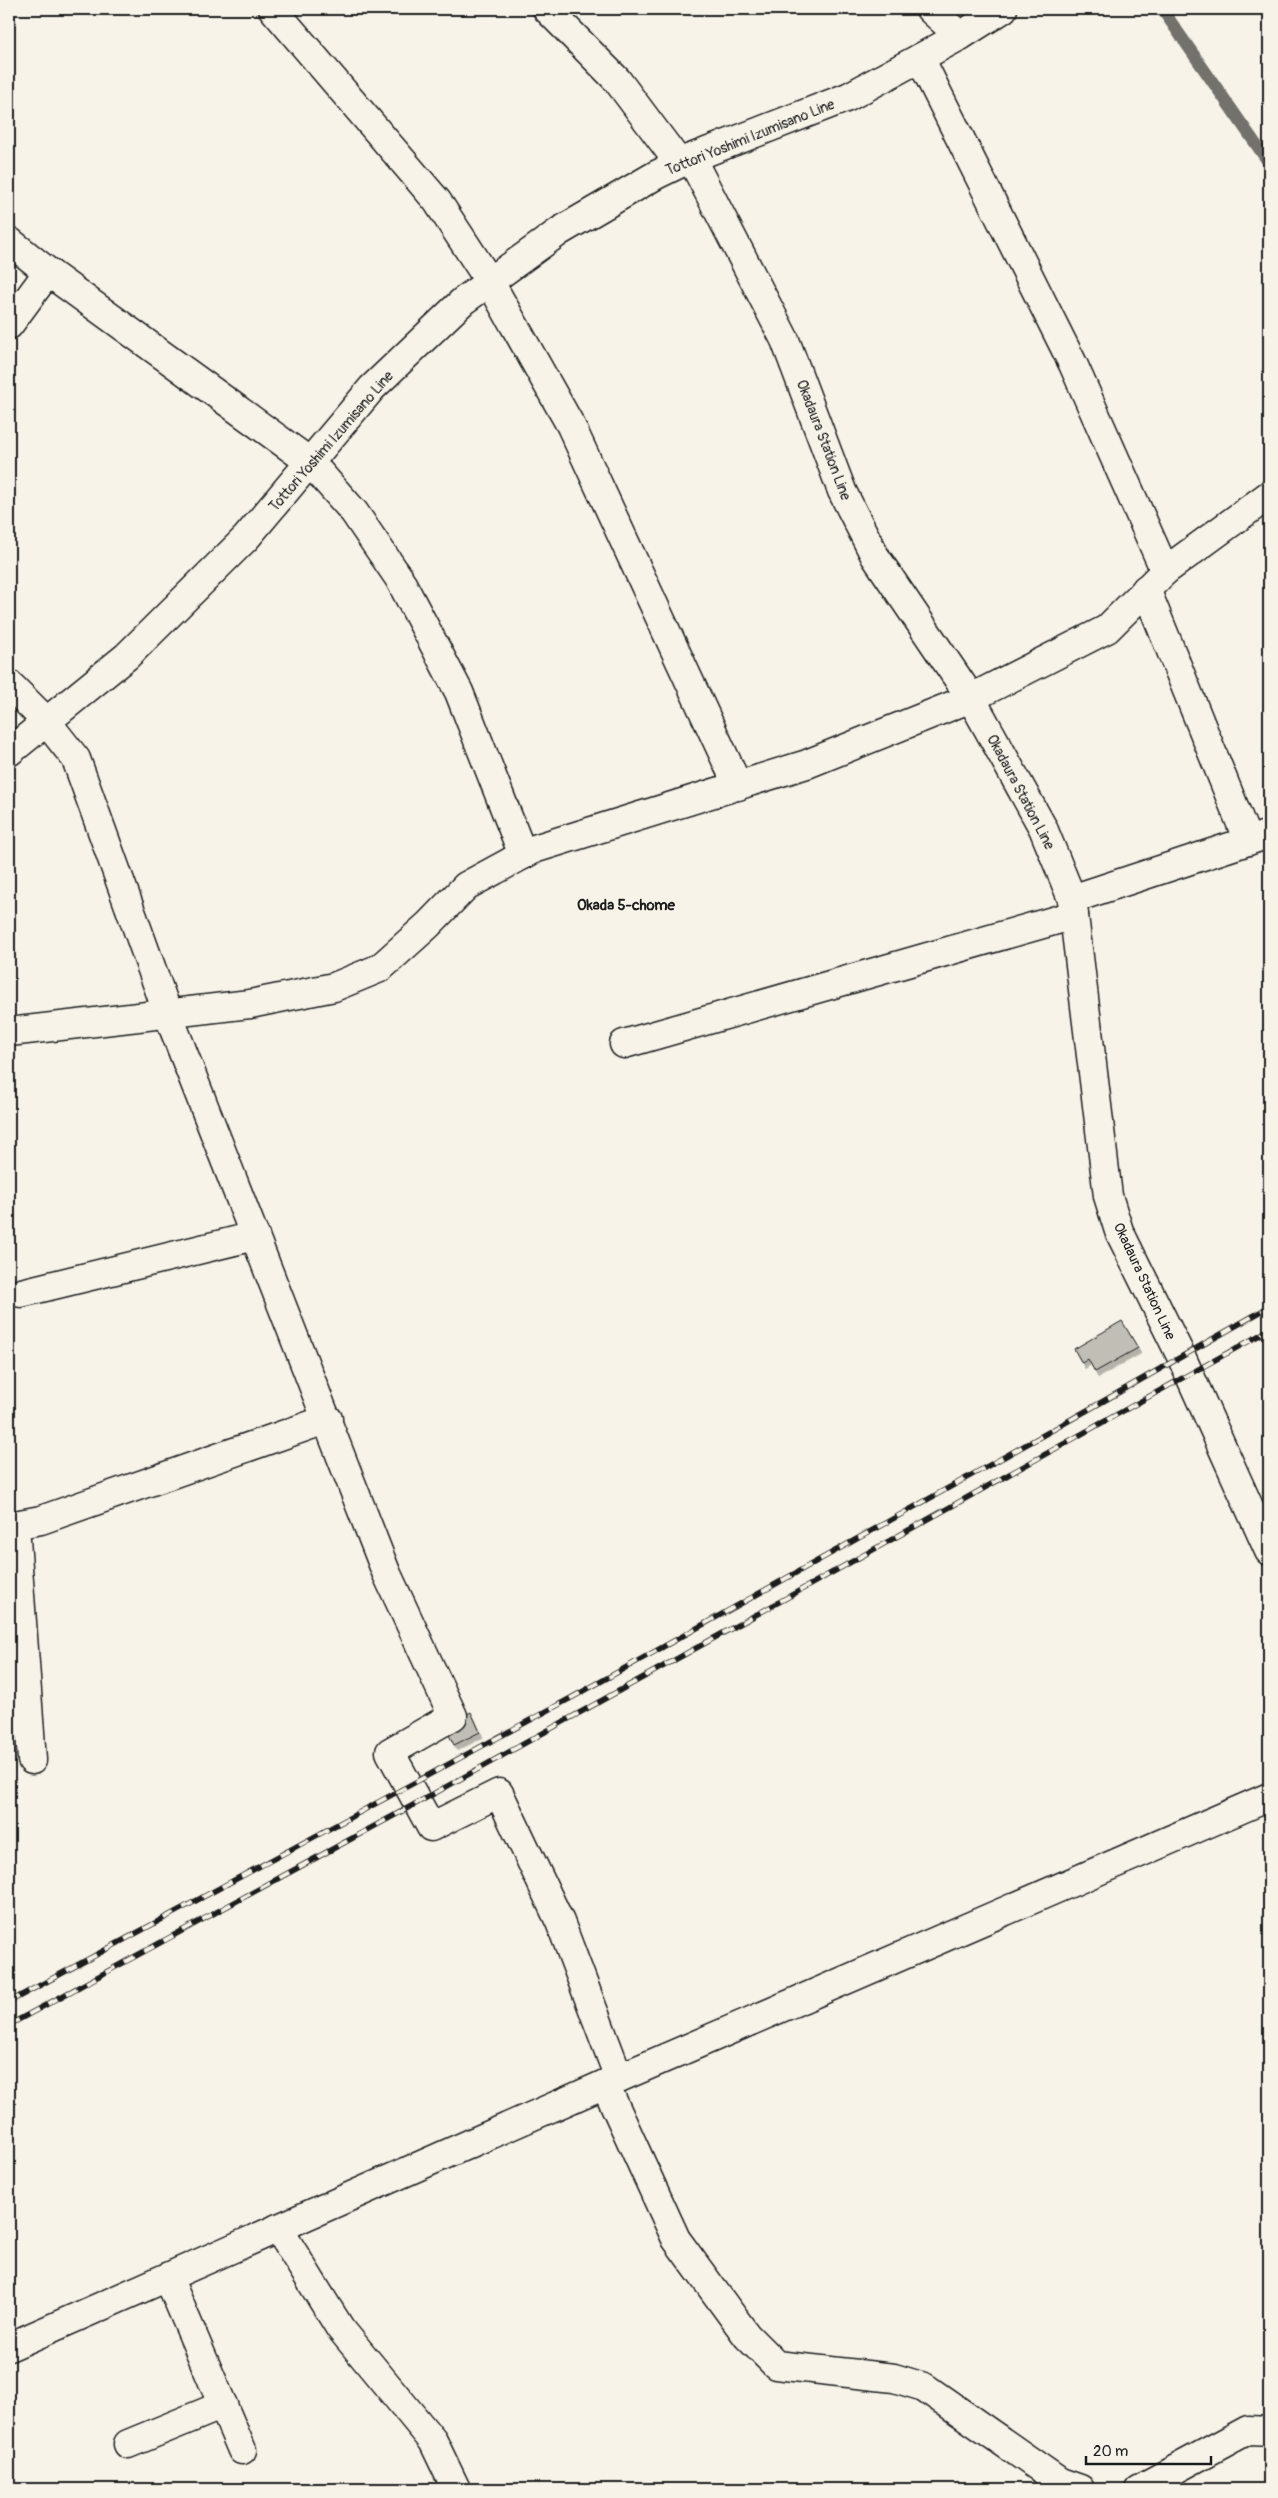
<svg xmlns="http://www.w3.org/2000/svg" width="1278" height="2498" font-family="Pangolin,sans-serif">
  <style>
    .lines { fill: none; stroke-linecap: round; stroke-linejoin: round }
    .stream { stroke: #72716c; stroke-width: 12 }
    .building { fill: #c0beb5; stroke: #1c1c1c; filter: url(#shadow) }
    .street-casing { stroke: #1c1c1c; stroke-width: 31 }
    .secondary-casing { stroke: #1c1c1c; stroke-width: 31 }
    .street { stroke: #f7f3e8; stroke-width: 28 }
    .secondary { stroke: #f7f3e8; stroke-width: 28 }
    .rail-casing { stroke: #1c1c1c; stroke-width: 5.5 }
    .rail { stroke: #f7f3e8; stroke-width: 4; stroke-dasharray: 11; stroke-linecap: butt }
    .labels { text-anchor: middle; stroke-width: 4; stroke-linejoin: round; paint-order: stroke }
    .street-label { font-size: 14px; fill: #1c1c1c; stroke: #f7f3e8 }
    .neighbourhood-label { font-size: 15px; font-weight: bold; fill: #1c1c1c; stroke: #f7f3e8 }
  </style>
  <defs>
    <filter id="shadow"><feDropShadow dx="3" dy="5.5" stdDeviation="0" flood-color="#0004"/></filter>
  </defs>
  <rect width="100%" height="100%" fill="#f7f3e8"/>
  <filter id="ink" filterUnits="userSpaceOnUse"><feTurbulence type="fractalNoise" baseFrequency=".02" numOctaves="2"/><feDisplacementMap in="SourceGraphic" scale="10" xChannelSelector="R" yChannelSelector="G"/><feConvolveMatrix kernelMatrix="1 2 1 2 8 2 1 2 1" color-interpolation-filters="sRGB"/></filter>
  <g filter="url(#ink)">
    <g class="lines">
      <!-- stream -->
      <path class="stream" d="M1162,9L1269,163"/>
    </g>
    <!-- building -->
    <g class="building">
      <path d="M1122,1321L1138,1348L1095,1372L1088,1359L1082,1363L1074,1349Z"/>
      <path d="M471,1712L480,1732L454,1745L444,1725Z"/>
    </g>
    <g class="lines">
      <defs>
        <g id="street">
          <path d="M273,9L437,201L490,282L571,426L738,786"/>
          <path d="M547,9L617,80L679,163"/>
          <path d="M930,9L960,36"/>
          <path d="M920,58L1073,364L1165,571"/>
          <path d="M9,241L48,272L310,462L354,512L399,578L459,692L523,855"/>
          <path d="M9,325L48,272"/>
          <path d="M1146,589L1248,841"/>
          <path d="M9,684L46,721L76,759L168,1014L386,1572L453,1716L390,1752L431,1827L499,1793L560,1922L619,2078"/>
          <path d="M1072,899L1269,834"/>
          <path d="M9,1032L250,1004L334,987L380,968L428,925L466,886L534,849L807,764L971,698L1107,629L1165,571L1269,495"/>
          <path d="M624,1044L1074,915"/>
          <path d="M21,1293L255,1236"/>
          <path d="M9,1526L41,1520L328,1419"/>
          <path d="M15,1526L32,1760"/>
          <path d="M605,2084L676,2239L747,2336L776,2365L894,2378L924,2387L1060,2482L1080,2489"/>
          <path d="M278,2228L340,2328L433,2441L456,2489"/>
          <path d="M168,2277L242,2450"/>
          <path d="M9,2347L605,2084L1269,1797"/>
          <path d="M128,2444L223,2405"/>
          <path d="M1139,2489L1248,2430L1269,2431"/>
        </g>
        <g id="secondary">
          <path d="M691,158L785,340L842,491L875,556L971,698L1043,828L1072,899L1108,1196L1119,1231L1181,1356L1269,1551"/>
          <path d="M9,752L127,656L246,538L372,388L463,301L560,231L656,175L691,158L848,97L960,36L1003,9"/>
        </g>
      </defs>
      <!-- street casing -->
      <use href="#street" class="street-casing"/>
      <!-- secondary casing -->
      <use href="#secondary" class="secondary-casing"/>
      <!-- street -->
      <use href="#street" class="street"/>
      <!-- secondary -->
      <use href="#secondary" class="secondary"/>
      <defs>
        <g id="rail">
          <path d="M9,2002L582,1692L1056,1428L1269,1307"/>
          <path d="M9,2025L417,1803L1269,1330"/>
        </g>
      </defs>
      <!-- rail casing -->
      <use href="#rail" class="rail-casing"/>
      <!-- rail -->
      <use href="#rail" class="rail"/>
    </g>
  </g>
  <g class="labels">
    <!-- street labels -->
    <g class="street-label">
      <text transform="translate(750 137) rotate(-22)" y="5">Tottori Yoshimi Izumisano Line</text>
      <text transform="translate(824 440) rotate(69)" y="5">Okadaura Station Line</text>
      <text transform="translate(331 441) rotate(-49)" y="5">Tottori Yoshimi Izumisano Line</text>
      <text transform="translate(1021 792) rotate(62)" y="5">Okadaura Station Line</text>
      <text transform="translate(1145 1281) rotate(65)" y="5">Okadaura Station Line</text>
    </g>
    <!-- neighbourhood labels -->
    <g class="neighbourhood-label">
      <text x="626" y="910">Okada 5-chome</text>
    </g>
  </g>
  <!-- margin -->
  <rect width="1278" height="2498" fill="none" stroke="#f7f3e8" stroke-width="30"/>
  <rect x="15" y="15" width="1248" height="2468" fill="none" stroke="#1c1c1c" stroke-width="2" filter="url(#ink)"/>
  <!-- scale -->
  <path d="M1086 2456v8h125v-8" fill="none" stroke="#1c1c1c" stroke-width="2.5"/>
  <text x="1093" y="2456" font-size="15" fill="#1c1c1c" stroke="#f7f3e8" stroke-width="4" paint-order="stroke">20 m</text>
</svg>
